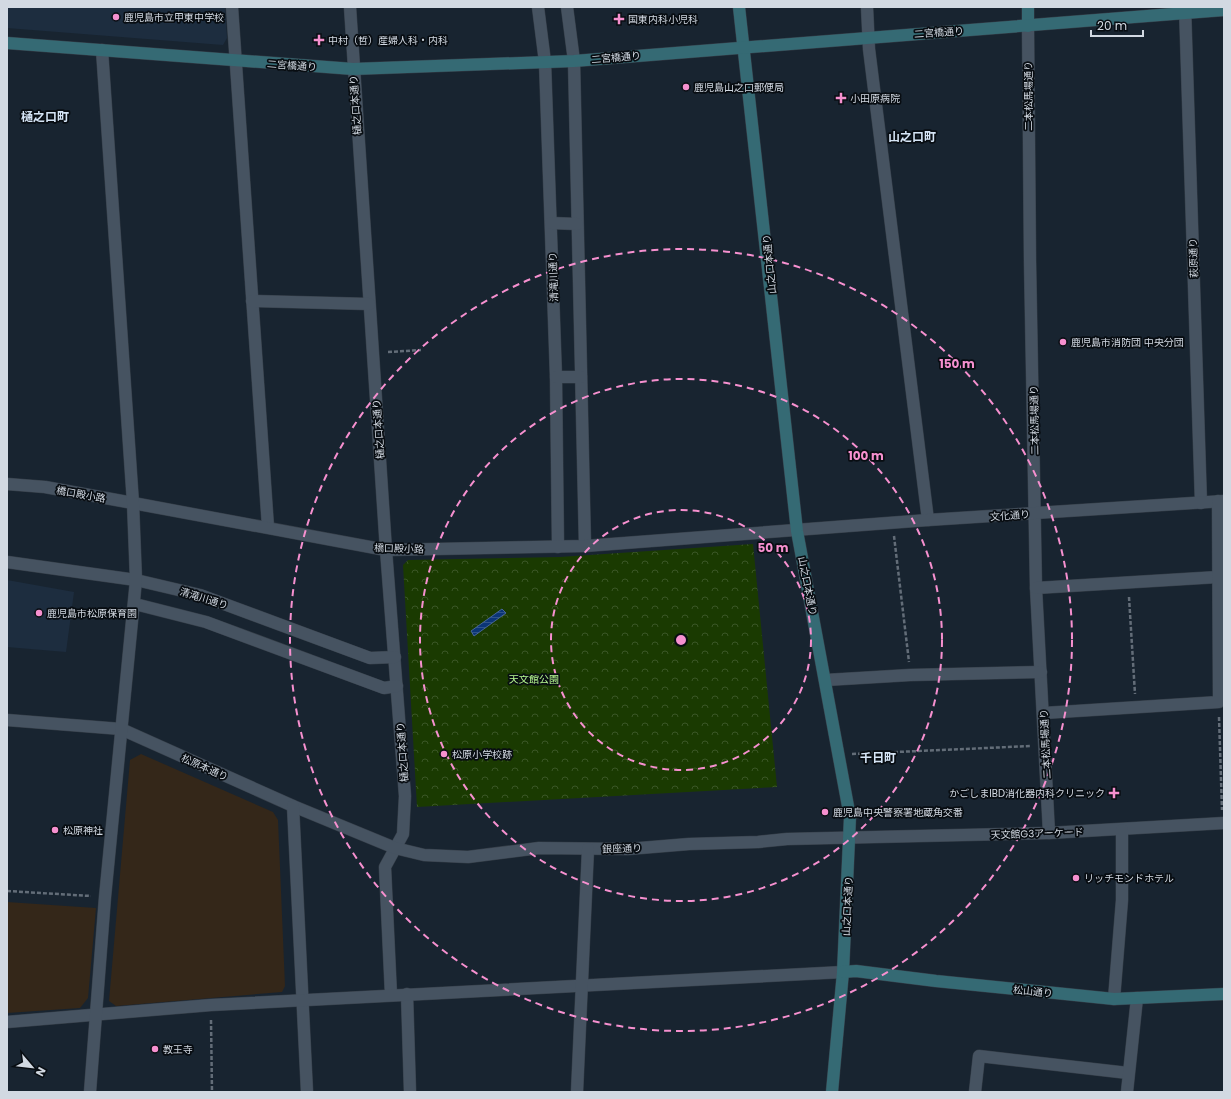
<svg xmlns="http://www.w3.org/2000/svg" width="1231" height="1099" font-family="Poppins,'Noto Sans JP',sans-serif">
  <style>
    .commercial { fill: #342719 }
    .built { fill: #1d2d3f }
    .park { fill: url(#park-crowns) }
    .water { fill: url(#water-rules); stroke: #476697 }
    .lines { fill: none; stroke-linecap: round; stroke-linejoin: round }
    .street-casing { stroke: #353e48; stroke-width: 13 }
    .secondary-casing { stroke: #353e48; stroke-width: 13 }
    .path { stroke: #636d78; stroke-width: 2.5; stroke-dasharray: 4 2; stroke-linecap: butt }
    .street { stroke: #465361; stroke-width: 12 }
    .secondary { stroke: #356a74; stroke-width: 12 }
    .ring { fill: none; stroke: #f690cf; stroke-width: 2; stroke-dasharray: 7 5 }
    .poi-dot { fill: #f690cf; stroke: #080d12; stroke-width: 1.5 }
    .labels { text-anchor: middle; stroke-width: 3.5; stroke-linejoin: round; paint-order: stroke }
    .poi-label { font-size: 10px; fill: #d2d9e2; stroke: #080d12; text-anchor: start }
    .street-label { font-size: 10px; fill: #d2d9e2; stroke: #080d12 }
    .park-label { font-size: 10px; fill: #b8fb92; stroke: #080d12 }
    .quarter-label { font-size: 12px; font-weight: bold; fill: #d5e4f5; stroke: #080d12 }
    .centre { fill: #f690cf; stroke: #080d12; stroke-width: 2 }
    .ring-label { font-size: 12px; text-anchor: middle; font-weight: bold; fill: #f690cf; stroke: #080d12; stroke-width: 3.5; stroke-linejoin: round; paint-order: stroke }
  </style>
  <defs>
    <pattern id="park-crowns" width="20" height="18" patternUnits="userSpaceOnUse"><rect width="20" height="18" fill="#1a3a01"/><path d="M2 6a3 3 0 1 1 6 0M12 15a3 3 0 1 1 6 0" fill="none" stroke="#3a5626"/></pattern>
    <pattern id="water-rules" width="6" height="5" patternUnits="userSpaceOnUse"><rect width="6" height="5" fill="#0b3577"/><path d="M0 2.5h6" fill="none" stroke="#2e528a"/></pattern>
  </defs>
  <rect width="100%" height="100%" fill="#182430"/>
  <!-- commercial -->
  <g class="commercial">
    <path d="M141,754L273,812L278,820L285,986L282,992L116,1006L109,1001L130,760Z"/>
    <path d="M7,902L96,908L88,998L80,1008L7,1013Z"/>
  </g>
  <!-- built -->
  <g class="built">
    <path d="M7,7H225L227,38L223,45L7,28Z"/>
    <path d="M7,580L74,592L66,652L7,647Z"/>
  </g>
  <!-- park -->
  <path class="park" d="M753,544L777,787L417,807L403,565L408,560L560,557Z"/>
  <!-- water -->
  <path class="water" d="M502,609L506,613L474,636L471,631Z"/>
  <g class="lines">
    <defs>
      <g id="street">
        <path d="M232,7L268,527"/>
        <path d="M350,7L386,550L405,796L403,834L385,867L391,995"/>
        <path d="M538,7L545,62L556,377L558,547"/>
        <path d="M567,7L574,61L585,546"/>
        <path d="M867,7L869,49L928,520"/>
        <path d="M1185,7L1201,503"/>
        <path d="M1028,26L1030,261L1036,588L1049,833"/>
        <path d="M551,223L577,224"/>
        <path d="M252,301L369,304"/>
        <path d="M556,377H581"/>
        <path d="M7,484L45,487L133,503L386,550L585,546L928,520L1224,501"/>
        <path d="M7,562L136,580L200,595L370,658L395,657"/>
        <path d="M1036,588L1218,577"/>
        <path d="M135,604L206,622L384,688L397,686"/>
        <path d="M826,680L910,675L1041,672"/>
        <path d="M1044,713L1219,702L1218,501"/>
        <path d="M7,720L121,729L293,806L395,848L424,855L468,857L539,848L628,849L689,844L758,842L787,839L1049,833L1224,823"/>
        <path d="M293,806L307,1092"/>
        <path d="M407,994L410,1092"/>
        <path d="M1114,999L1122,900V830"/>
        <path d="M7,1022L211,1005L843,972"/>
        <path d="M90,1092L105,897L136,580L133,503L102,50"/>
        <path d="M577,1092L588,849"/>
        <path d="M975,1092L979,1056L1128,1073"/>
        <path d="M1127,1092L1137,998"/>
      </g>
      <g id="secondary">
        <path d="M739,7L797,531L850,817L843,972L832,1092"/>
        <path d="M1028,7V26"/>
        <path d="M7,43L353,69L574,61L1224,10"/>
        <path d="M843,972L856,971L936,981L1114,999L1224,994"/>
      </g>
    </defs>
    <!-- street casing -->
    <use href="#street" class="street-casing"/>
    <!-- secondary casing -->
    <use href="#secondary" class="secondary-casing"/>
    <!-- path -->
    <g class="path">
      <path d="M388,352L421,350"/>
      <path d="M894,536L909,662"/>
      <path d="M1129,597L1135,694"/>
      <path d="M1219,717L1222,810"/>
      <path d="M852,754L1031,746"/>
      <path d="M7,891L91,896"/>
      <path d="M211,1020L212,1092"/>
    </g>
    <!-- street -->
    <use href="#street" class="street"/>
    <!-- secondary -->
    <use href="#secondary" class="secondary"/>
  </g>
  <!-- distance rings -->
  <g class="ring">
    <circle cx="681" cy="640" r="130"/>
    <circle cx="681" cy="640" r="261"/>
    <circle cx="681" cy="640" r="391"/>
  </g>
  <!-- markers -->
  <g class="poi-dot">
    <circle cx="116" cy="17" r="4"/>
    <path d="M617 13h4v4h4v4h-4v4h-4v-4h-4v-4h4z"/>
    <path d="M317 34h4v4h4v4h-4v4h-4v-4h-4v-4h4z"/>
    <circle cx="686" cy="87" r="4"/>
    <path d="M839 92h4v4h4v4h-4v4h-4v-4h-4v-4h4z"/>
    <circle cx="1063" cy="342" r="4"/>
    <circle cx="39" cy="613" r="4"/>
    <circle cx="444" cy="754" r="4"/>
    <path d="M1112 787h4v4h4v4h-4v4h-4v-4h-4v-4h4z"/>
    <circle cx="825" cy="812" r="4"/>
    <circle cx="55" cy="830" r="4"/>
    <circle cx="1076" cy="878" r="4"/>
    <circle cx="155" cy="1049" r="4"/>
  </g>
  <g class="labels">
    <!-- poi labels -->
    <g class="poi-label">
      <text x="124" y="21">鹿児島市立甲東中学校</text>
      <text x="628" y="23">国東内科小児科</text>
      <text x="328" y="44">中村（哲）産婦人科・内科</text>
      <text x="694" y="91">鹿児島山之口郵便局</text>
      <text x="850" y="102">小田原病院</text>
      <text x="1071" y="346">鹿児島市消防団 中央分団</text>
      <text x="47" y="617">鹿児島市松原保育園</text>
      <text x="452" y="758">松原小学校跡</text>
      <text x="1105" y="797" text-anchor="end">かごしまIBD消化器内科クリニック</text>
      <text x="833" y="816">鹿児島中央警察署地蔵角交番</text>
      <text x="63" y="834">松原神社</text>
      <text x="1084" y="882">リッチモンドホテル</text>
      <text x="163" y="1053">教王寺</text>
    </g>
    <!-- street labels -->
    <g class="street-label">
      <text transform="translate(939 32) rotate(-4)" y="4">二宮橋通り</text>
      <text transform="translate(616 57) rotate(-5)" y="4">二宮橋通り</text>
      <text transform="translate(292 65) rotate(4)" y="4">二宮橋通り</text>
      <text transform="translate(1028 96) rotate(-90)" y="4">二本松馬場通り</text>
      <text transform="translate(355 105) rotate(-94)" y="4">樋之口本通り</text>
      <text transform="translate(1193 258) rotate(-92)" y="4">萩原通り</text>
      <text transform="translate(769 264) rotate(-96)" y="4">山之口本通り</text>
      <text transform="translate(553 277) rotate(-92)" y="4">清滝川通り</text>
      <text transform="translate(1034 420) rotate(-91)" y="4">二本松馬場通り</text>
      <text transform="translate(378 429) rotate(-94)" y="4">樋之口本通り</text>
      <text transform="translate(81 494) rotate(10)" y="4">橋口殿小路</text>
      <text transform="translate(1010 515) rotate(-4)" y="4">文化通り</text>
      <text transform="translate(399 548) rotate(2)" y="4">橋口殿小路</text>
      <text transform="translate(808 586) rotate(79)" y="4">山之口本通り</text>
      <text transform="translate(204 598) rotate(17)" y="4">清滝川通り</text>
      <text transform="translate(1045 744) rotate(-93)" y="4">二本松馬場通り</text>
      <text transform="translate(402 752) rotate(-94)" y="4">樋之口本通り</text>
      <text transform="translate(205 767) rotate(24)" y="4">松原本通り</text>
      <text transform="translate(1037 833) rotate(-2)" y="4">天文館G3アーケード</text>
      <text transform="translate(622 848) rotate(-2)" y="4">銀座通り</text>
      <text transform="translate(847 906) rotate(-87)" y="4">山之口本通り</text>
      <text transform="translate(1033 991) rotate(6)" y="4">松山通り</text>
    </g>
    <!-- park labels -->
    <g class="park-label">
      <text x="534" y="683">天文館公園</text>
    </g>
    <!-- quarter labels -->
    <g class="quarter-label">
      <text x="45" y="121">樋之口町</text>
      <text x="912" y="141">山之口町</text>
      <text x="878" y="762">千日町</text>
    </g>
  </g>
  <circle cx="681" cy="640" r="6" class="centre"/>
  <g class="ring-label">
    <text x="957" y="368">150 m</text>
    <text x="866" y="460">100 m</text>
    <text x="773" y="552">50 m</text>
  </g>
  <!-- border -->
  <rect width="1231" height="1099" fill="none" stroke="#d2d9e2" stroke-width="16"/>
  <!-- north arrow -->
  <g transform="translate(32 1067) rotate(118)" stroke="#080d12" stroke-width="3" paint-order="stroke">
  <path d="M0-3L7 15L0 10L-7 15Z" fill="#d2d9e2"/>
  <text y="-6" font-size="11" font-weight="bold" text-anchor="middle" fill="#d2d9e2">N</text>
  </g>
  <!-- scale -->
  <path d="M1091 30v6h52v-6" fill="none" stroke="#d2d9e2" stroke-width="2"/>
  <text x="1097" y="30" font-size="12" fill="#d2d9e2" stroke="#080d12" stroke-width="3" paint-order="stroke">20 m</text>
</svg>
